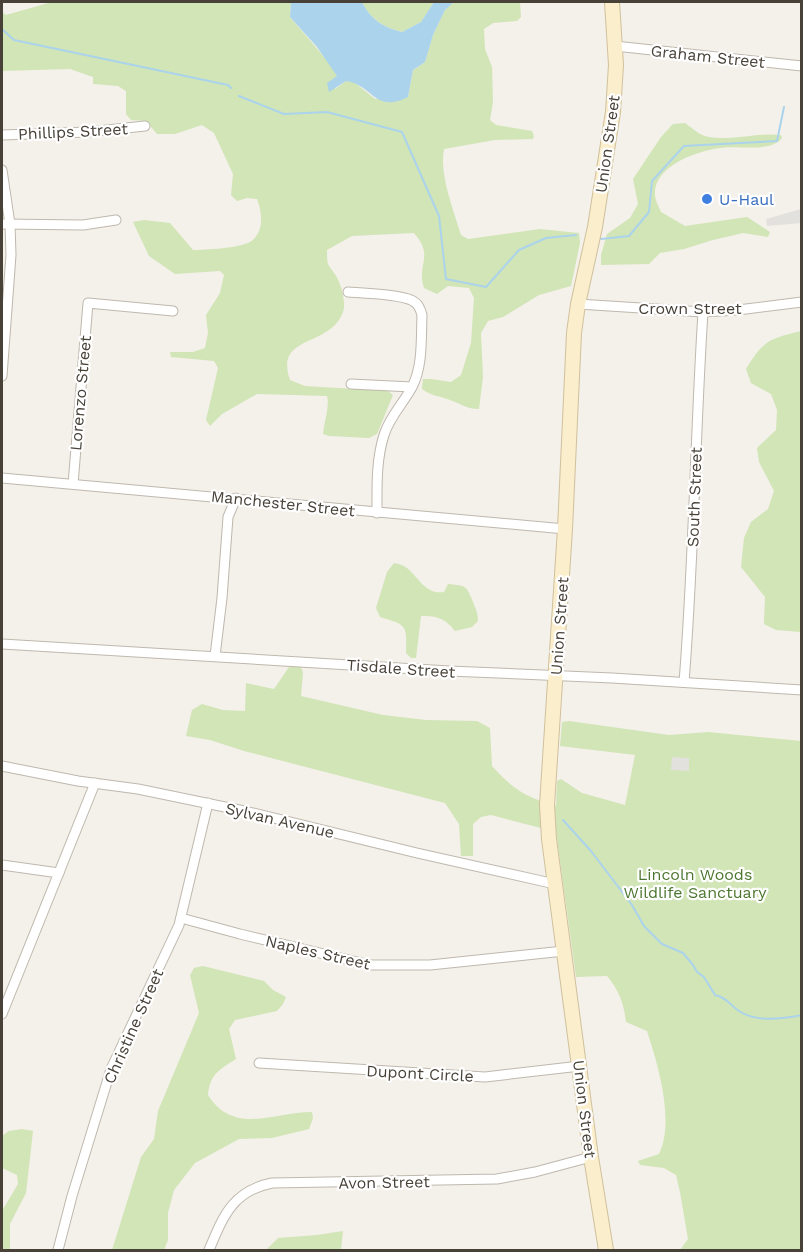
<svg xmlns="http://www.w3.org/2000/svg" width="803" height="1252" font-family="'Work Sans',sans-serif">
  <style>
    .green { fill: #d1e5b6 }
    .parking { fill: #e3e1de }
    .water { fill: #abd3ec }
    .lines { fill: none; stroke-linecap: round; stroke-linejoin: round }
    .stream { stroke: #abd3ec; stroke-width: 2 }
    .minor-casing { stroke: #bfb8ad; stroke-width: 11 }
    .secondary-casing { stroke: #d0c19c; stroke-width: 16 }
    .minor { stroke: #fff; stroke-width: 9 }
    .secondary { stroke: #fbeecd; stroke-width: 14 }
    .shop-dot { fill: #3f7fe0; stroke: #fff; stroke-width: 2 }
    .labels { text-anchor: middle; stroke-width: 4.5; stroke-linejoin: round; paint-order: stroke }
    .street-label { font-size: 16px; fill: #474138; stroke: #fff }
    .shop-label { font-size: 16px; fill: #366cbe; stroke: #fff; text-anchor: start }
    .park-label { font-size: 16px; fill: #4c762f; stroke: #fff }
  </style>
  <rect width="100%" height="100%" fill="#f4f0ea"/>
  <!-- green -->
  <g class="green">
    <path d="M52,2H291L290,17L331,65L337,76L335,89L346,81L354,82L375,99L408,97L413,70L425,62L433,35L445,10L454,2H520L521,17L517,21L493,23L484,29L485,49L492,67L493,102L490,120L496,125L532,131L534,136L533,139L495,140L444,149C439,175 454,211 461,235L468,239L540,229L579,233L580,243L571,286L539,295L503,317L488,321L481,333L483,377L479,409C467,409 461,404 450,400C440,396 431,396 422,389L423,379H431L451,382L461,375L471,343L474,298L469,288L448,286L437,294L424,288C416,264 435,257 414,233L352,236L327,250C327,254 327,260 328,264C331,270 336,274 338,280C342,287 346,305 343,312C330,348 274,334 290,380L305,386L388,391L393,395L377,434L369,438L329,436L323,434C324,423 330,405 327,396L257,394L222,414L210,426L206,420L218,368L214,361L171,357L170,352H193L205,348L208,333L206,315L220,293L224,275L220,271L175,274L149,256L133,222L144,220L170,223L193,250C206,250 239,248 250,242C265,232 262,212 257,199L247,198L237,201L231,195L233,174L214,133L202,125L175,134H157L146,121L131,120L126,114V91L118,86L93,84V77L70,69L2,71V12L6,15Z"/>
    <path d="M362,2H434L421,22L402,32C383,27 371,20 362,2Z"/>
    <path d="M685,123C691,127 698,134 705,136C725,142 759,132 781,135L782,138C771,153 737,145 720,148C697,151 653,166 655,195C655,200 659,207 661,212L685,226L747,217L770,232L768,237L743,233L713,240L684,249L660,253L649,264L601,265V255L607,234L630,218L638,204L633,179L661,137L673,124Z"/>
    <path d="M801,331H802L801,632L776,630L764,624L765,597L741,567L744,538L751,522L768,509L774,491L759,462L757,448L776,430L777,410L771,394L751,383L746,369C764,340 769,339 801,331Z"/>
    <path d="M394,563C399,564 403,565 407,568C419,578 426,595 444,592L448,584C467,586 466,585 473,602C476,610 478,613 478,621L472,627L455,631C445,618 437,616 421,616L416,658H411L406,653C407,625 407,625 380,617L376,608L387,572Z"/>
    <path d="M289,667H301L303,673L301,696L383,715L426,720L477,721L490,728L492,766C514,790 525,797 556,806L557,781L561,779L582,793L625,805L635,755L560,746L562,722L569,721L669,735L708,732L801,741V1250H680L688,1239L680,1192L676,1175L664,1168L640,1165L638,1161L659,1154C675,1121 658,1065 647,1031L626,1022C624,1004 619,990 607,976L576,977L556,832L491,815L481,817L473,824V856H461L459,824L445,803L244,751L210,740L186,736L192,710L202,704L223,710L245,711L246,683L274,689Z"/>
    <path d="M203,966L264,981L273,990L286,997L283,1004L277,1011L235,1020L229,1029L236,1059C219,1070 210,1074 208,1095C234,1136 273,1112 312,1112L313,1118L309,1129L272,1138L239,1139L195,1163L174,1190L168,1213V1240L164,1250H112L141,1157L154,1139L158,1111L199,1013L190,975L194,968Z"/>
    <path d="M22,1129L33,1131L26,1193L10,1224V1250H2V1211L18,1184L17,1175L2,1168V1136L9,1131Z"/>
    <path d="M343,1231L341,1250H266L278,1238L317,1235Z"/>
  </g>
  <!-- parking -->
  <g class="parking">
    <path d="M801,209V223L767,226L766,219Z"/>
    <path d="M672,757L689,758V771L671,770Z"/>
  </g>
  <!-- water -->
  <path class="water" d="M291,2H362C371,20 383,27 402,32L421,22L434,2H454L445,10L433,35L425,62L413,70L408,97C375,114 373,85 346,81L329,92L327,83L337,76L317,47L290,17Z"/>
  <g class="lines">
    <!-- stream -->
    <g class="stream">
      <path d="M2,29L14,40L228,85L231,88"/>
      <path d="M239,96L284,114L327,112L402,132L439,216L446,279L486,287L519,250L546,238L576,235"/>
      <path d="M601,239L629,236L649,212L652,181L684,146L777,141L784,107"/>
      <path d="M563,820L591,851L632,905L644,926L662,944L683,953L693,965L697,972L704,977L715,995C726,997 730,1005 739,1011C756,1023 783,1019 802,1015"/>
    </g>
    <defs>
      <g id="minor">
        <path d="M615,46L802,66"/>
        <path d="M2,135L88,132L145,126"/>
        <path d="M2,170L10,224L11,255L2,376"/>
        <path d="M2,224L83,225L116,220"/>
        <path d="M348,292C363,293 398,294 411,300C418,303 420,308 422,315C421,339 423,366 412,387C403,404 390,416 384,435C376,460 377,487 377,513"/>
        <path d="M578,304L703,312L738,310L802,302"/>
        <path d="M351,384L412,387"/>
        <path d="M2,478L565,529"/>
        <path d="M73,484L88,303L173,311"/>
        <path d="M2,644L449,671L612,678L802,690"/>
        <path d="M215,656L222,598L228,517L236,498"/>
        <path d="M684,682C694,559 695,435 703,312"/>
        <path d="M2,766L78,781L138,789L249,812L417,853L555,884"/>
        <path d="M2,865L59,873"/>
        <path d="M181,918L240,934L370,965H430L564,951"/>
        <path d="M2,1014L95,783"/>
        <path d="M259,1063L485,1077L580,1066"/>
        <path d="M58,1250L72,1196L111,1069L179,925L208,803"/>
        <path d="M209,1250C223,1217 232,1191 272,1183L497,1179L535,1172L591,1157"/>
      </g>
      <path id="secondary" d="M606,1250L591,1157L549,839L547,805L565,529L574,333L578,304L595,227L613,112L616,65L612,2"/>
    </defs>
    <!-- minor casing -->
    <use href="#minor" class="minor-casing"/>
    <!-- secondary casing -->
    <use href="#secondary" class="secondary-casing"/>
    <!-- minor -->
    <use href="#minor" class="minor"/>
    <!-- secondary -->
    <use href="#secondary" class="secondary"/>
  </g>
  <!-- markers -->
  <circle class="shop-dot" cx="707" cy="199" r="6"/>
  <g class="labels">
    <!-- street labels -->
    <g class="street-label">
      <text transform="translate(708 56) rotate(6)" y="6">Graham Street</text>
      <text transform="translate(73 131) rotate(-3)" y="6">Phillips Street</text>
      <text transform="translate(607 144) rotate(-82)" y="6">Union Street</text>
      <text x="690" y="314">Crown Street</text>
      <text transform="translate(80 393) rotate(-85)" y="6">Lorenzo Street</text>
      <text transform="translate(694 497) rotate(-88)" y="6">South Street</text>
      <text transform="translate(283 503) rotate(6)" y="6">Manchester Street</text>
      <text transform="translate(559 626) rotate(-86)" y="6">Union Street</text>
      <text transform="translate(401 668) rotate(4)" y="6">Tisdale Street</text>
      <text transform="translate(280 820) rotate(13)" y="6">Sylvan Avenue</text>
      <text transform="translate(318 952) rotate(13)" y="6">Naples Street</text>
      <text transform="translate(133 1026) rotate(-66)" y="6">Christine Street</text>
      <text transform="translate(420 1073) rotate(3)" y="6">Dupont Circle</text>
      <text transform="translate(585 1109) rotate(83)" y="6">Union Street</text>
      <text transform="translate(384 1182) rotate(-1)" y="6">Avon Street</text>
    </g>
    <!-- shop labels -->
    <g class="shop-label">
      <text x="719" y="205">U-Haul</text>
    </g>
    <!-- park labels -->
    <g class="park-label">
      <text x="695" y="880">Lincoln Woods<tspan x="695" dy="18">Wildlife Sanctuary</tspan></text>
    </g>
  </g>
  <!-- border -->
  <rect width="803" height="1252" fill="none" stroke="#474138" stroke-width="6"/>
</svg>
